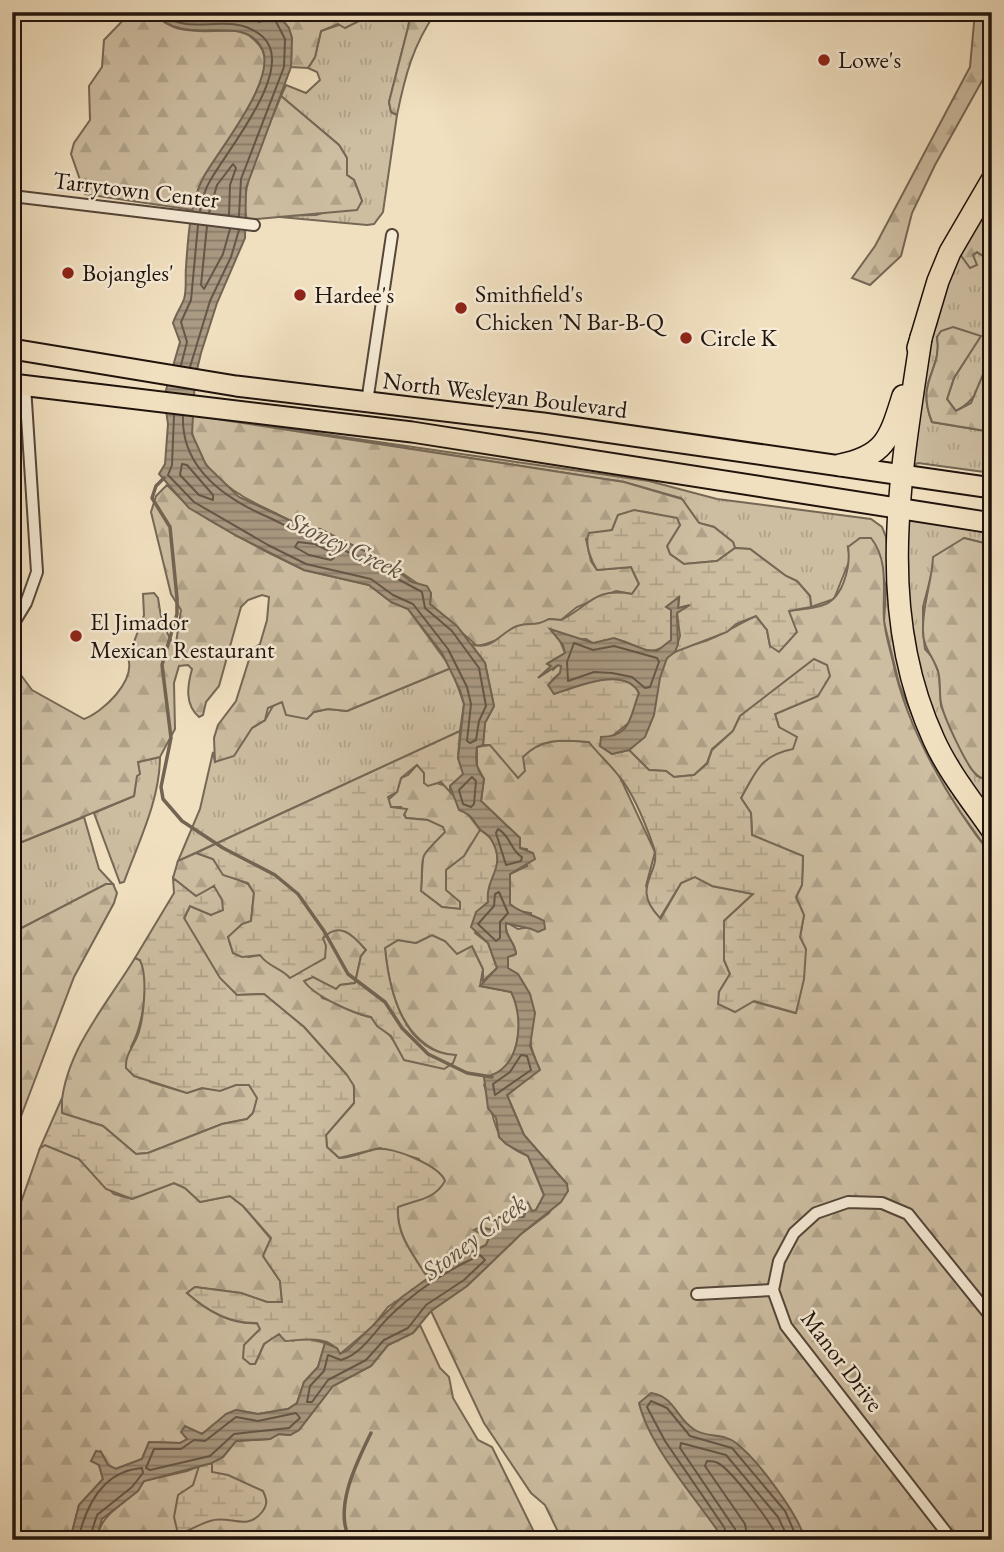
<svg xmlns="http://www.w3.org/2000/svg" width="1004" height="1552" font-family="'EB Garamond',serif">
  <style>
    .grass { fill: url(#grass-tufts); stroke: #766856; stroke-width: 2 }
    .forest { fill: url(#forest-firs); stroke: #766856; stroke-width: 2 }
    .wetland { fill: url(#wetland-marsh); stroke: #766856; stroke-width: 2 }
    .water { fill: url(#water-rules); stroke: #726453; stroke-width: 2 }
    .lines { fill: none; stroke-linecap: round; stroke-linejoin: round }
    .shore { stroke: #645648; stroke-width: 2 }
    .stream { stroke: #726453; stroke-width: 3.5 }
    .minor-casing { stroke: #544639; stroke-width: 14 }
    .trunk-casing { stroke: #1f130c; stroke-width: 23 }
    .motorway-casing { stroke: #1f130c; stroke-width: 24 }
    .minor { stroke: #f6ebd6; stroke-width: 10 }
    .trunk { stroke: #f1e0c0; stroke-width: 19 }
    .motorway { stroke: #f1e0c0; stroke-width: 21 }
    .poi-dot { fill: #8f2418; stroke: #f6ebd6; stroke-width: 2.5 }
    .labels { text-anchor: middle; stroke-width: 5; stroke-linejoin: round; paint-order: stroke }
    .poi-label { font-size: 24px; fill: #1f130c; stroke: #f6ebd6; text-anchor: start }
    .street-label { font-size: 24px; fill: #1f130c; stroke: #f6ebd6 }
    .water-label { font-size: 26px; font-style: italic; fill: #5e5042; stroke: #f6ebd6 }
  </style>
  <defs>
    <pattern id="grass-tufts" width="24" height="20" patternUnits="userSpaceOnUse" patternTransform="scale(1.75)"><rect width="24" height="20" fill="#cdbda1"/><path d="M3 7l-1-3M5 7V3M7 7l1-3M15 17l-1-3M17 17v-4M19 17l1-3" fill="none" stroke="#b0a289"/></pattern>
    <pattern id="forest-firs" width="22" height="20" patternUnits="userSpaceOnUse" patternTransform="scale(1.75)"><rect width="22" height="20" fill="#cdbda1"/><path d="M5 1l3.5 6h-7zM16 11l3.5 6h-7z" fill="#b0a289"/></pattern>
    <pattern id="wetland-marsh" width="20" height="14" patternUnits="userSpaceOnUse" patternTransform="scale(1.75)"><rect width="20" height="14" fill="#cdbda1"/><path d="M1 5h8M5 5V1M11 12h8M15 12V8" fill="none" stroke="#b0a289"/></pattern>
    <pattern id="water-rules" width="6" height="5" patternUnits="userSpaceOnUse" patternTransform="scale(1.75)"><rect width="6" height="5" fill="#aa9a83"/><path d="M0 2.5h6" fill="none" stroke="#8a7c6a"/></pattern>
  </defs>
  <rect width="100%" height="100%" fill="#f1e0c0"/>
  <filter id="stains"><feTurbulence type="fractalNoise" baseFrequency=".00286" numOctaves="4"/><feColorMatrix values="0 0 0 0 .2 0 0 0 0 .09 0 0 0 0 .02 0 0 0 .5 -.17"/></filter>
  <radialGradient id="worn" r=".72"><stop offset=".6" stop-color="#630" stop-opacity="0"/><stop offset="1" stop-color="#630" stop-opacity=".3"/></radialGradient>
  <!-- grass -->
  <g class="grass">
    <path d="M377,12H412L389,102L391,112L397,115L383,212L374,224L367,225L269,216L316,215L362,201L354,180L347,175V158L339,145L281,96L286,85L306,93L320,80L317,72L308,68L315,57L321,31Z"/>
    <path d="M957,250L973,255L977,252L992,262C992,309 1004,386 956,411L947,399L954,378L980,336L937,337C943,370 915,380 932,422L992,432V473L918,463L910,467L928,343Z"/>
    <path d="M191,415L649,481L717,499L871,519L882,527L886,537L901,658L992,840V856L941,785L899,684L884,622L886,588L882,572L848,547L850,559L834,599L811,607L810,596L797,581L786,576L750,549L735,548L733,542L714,527L699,523L681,498L624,482Z"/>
    <path d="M905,515L992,530V545L964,538L932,572L923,607V632L925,649L933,658L939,674L941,706L970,767L977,776L992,781V822L936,732L909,628Z"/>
    <path d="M451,668L464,704L460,731L178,861L200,809L213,752L215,762L236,749L252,728L265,720L274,704L282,702L285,707L314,712L328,709L347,711Z"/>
    <path d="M160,757C160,800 138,843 124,882L120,883L94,813L134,796L138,762Z"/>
    <path d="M84,817L99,869L113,884H106L12,933V846Z"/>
  </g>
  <!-- forest -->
  <g class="forest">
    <path d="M131,12H153C176,39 207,29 238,31C244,31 248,34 252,38C261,45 266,54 265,65C263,94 213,165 197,193L193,210L85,194L71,154L74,143L90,120L89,86L102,67L104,40Z"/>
    <path d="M276,12H377L345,28L338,24L321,31L315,57L308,68L291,67C292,45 293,29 276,12Z"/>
    <path d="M412,12H436C413,45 405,76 397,115L391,112L389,102Z"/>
    <path d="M975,12H988L992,16V63L935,165L912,213L901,256L870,285L852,278L875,246L970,67Z"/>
    <path d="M281,96L339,145L347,158V175L354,180L362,201L357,210L247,220C237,185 268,130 281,96Z"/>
    <path d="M992,192V262L977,252L973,255L977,265L970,268L957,250Z"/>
    <path d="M953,327L981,336L954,378L947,399L956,411L971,403L992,353V432L932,422C915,380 943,370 937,337L941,331Z"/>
    <path d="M191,415L624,482L682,499L699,523L714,527L733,542L735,548L717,561L684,564L670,554L667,546L680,525C660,513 641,508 618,515L612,530L586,539L591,561L597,570L631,567L639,584L632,594L616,591L577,607L561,620L549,619C536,627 528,623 518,628C503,636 494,643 477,646L430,604L431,593L395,568L320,529C300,527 286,518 269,510C229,492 189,464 191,415Z"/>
    <path d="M167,485L184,502L209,520L265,551L304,570L369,585L391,602L408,609L451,668L347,711L328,709L314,712L307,719L286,715L282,702L268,708L265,720L252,728L234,756L215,762L214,738L218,725L236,701L252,650L260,644L267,620L269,597L262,595L248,600L241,607L219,686L206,702L203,715L199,717C185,705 187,687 192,669L188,665L179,666L174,683L175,729L160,757L138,762L140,774L137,776L134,796L12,846V663L32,690L84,719C103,712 136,681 128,658L144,615L143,594L154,593L158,598L162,623L172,642L176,643L181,610L171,594L151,512L156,496Z"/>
    <path d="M860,538H871C890,562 882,593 884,620C885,633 890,649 893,662C907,729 950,803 992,856V1540H562L545,1505L531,1493L484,1423L431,1311L467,1286L521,1234L549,1213L567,1184L524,1135L507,1095L515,1089L535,1058C521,1028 543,989 508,968L507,957L516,954C515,941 504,936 506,922L518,929L530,927L531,913L518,911L510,904V874L527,866V849L520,848V838L481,801L484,779L477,766V747L490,745L523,757C542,737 564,740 589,742L619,775L655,852L646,886L661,918L681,883L695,876L712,886L753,894L724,921V960L730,974L719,992L795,1013L800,937L804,915L796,897L802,885L803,857L752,835L751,813L741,798L758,767L775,752L779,727L775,714L818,696L740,716L733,731L712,749L707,763L694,775L674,777L666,771L649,770L629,750C668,720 644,688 668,657C676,647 691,646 702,642C722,636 737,624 756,616L767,630L770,646L789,611C800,609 812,609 823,605C843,599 851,566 848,547Z"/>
    <path d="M964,538L992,545V781C987,780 980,778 977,775C967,768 943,715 941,703C939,692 941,681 938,671C933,656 923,648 923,631C922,606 932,582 933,557Z"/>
    <path d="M417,765L437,783L446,786L480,830L460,909L442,907L421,891L423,855L432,844L428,820L406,818L401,807H391L387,801L397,792L401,778L408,775Z"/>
    <path d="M196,853L213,859C230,883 226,872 248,884L254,893L251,921L228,937L233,953L249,957L260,955C281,974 301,974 325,958L323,938L330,931L339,928L355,937L366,950L361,956L355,983L340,985L336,990L313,977L322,998C342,1003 350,1014 371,1017C377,1026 385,1029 391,1037C401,1051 396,1051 413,1062L448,1055C401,1042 389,990 385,948L398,940L416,943L432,935L445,941L472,946L483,969L480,986L512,992C522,1013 522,1048 505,1067C499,1074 490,1076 484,1085C497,1118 488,1140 528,1156L544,1195L536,1210L532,1212L526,1207L524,1217H510L492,1230L480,1227L475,1230L489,1238L486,1245L462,1256L433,1276L425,1274C411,1251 396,1234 398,1206L407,1203L419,1159L380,1148L339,1158L327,1147L326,1135L354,1103L347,1075L304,1027L264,994L237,995L220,979L184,919L190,906L211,915L214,886L197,897L173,878L178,861Z"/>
    <path d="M106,884H113L117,893L114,903L74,977L12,1140V933Z"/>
    <path d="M135,958L140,960C151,981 142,1027 131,1047L150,1082L187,1093L202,1088L220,1090L235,1085H249L258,1098L253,1113L247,1119L222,1124L148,1153L136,1154L103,1126L61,1113C62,1054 106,1006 135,958Z"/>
    <path d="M45,1145L79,1159L114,1194L132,1199L174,1183L185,1188L200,1202L230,1196L243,1206L271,1239L263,1256L280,1281L282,1302H267L241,1293L195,1287L187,1293C206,1310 230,1325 257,1323L260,1328L255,1364L264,1344L279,1334L293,1341L301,1337L325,1343L318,1367L304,1382L297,1403L288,1409L258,1414L236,1410L226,1414L210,1430L180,1443L149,1442L142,1459L115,1469L108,1465L101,1452L99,1465L103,1479L79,1505L70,1540H12V1228L40,1148Z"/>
    <path d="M420,1325L440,1368L449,1377L453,1398L478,1440L492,1447L538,1540H96C103,1507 129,1506 144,1481L187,1471L223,1457L236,1441L270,1439L279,1434L290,1435L299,1430L333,1386L371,1366L388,1345L413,1333Z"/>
  </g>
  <!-- wetland -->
  <g class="wetland">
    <path d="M634,510L677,518L680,525L667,546L670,554L684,564L717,561L735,548L750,549L786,576L797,581L810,596L811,607L789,611L797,632L779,652L770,646L767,630L756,616L736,624L727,632L675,652L680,636L677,613L686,606L678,609L679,599L667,607L671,610V641C648,662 639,643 615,639C609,638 600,643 593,643L586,639L560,641L565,653L548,663L553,670L558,665L562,666L560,673L553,679L566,690C586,683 626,668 639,693L631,721L600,746L612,754L629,750L649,770L666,771L674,777L694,775L707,764L712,750L733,731L740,716L814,659L827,665L830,676L818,696L775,714L779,727L797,737L793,749C761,755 756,771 741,798L751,813L752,835L803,856L802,885L796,897L804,915L800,937L806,949L804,979L796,1013L754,1001L735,1012L718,1004L719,992L730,974L724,960V921L753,894L712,886L695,877L681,883L660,918C629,886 662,874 654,848C646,825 634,793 618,775C609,763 598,754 589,742C564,740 542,737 523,757L525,771L518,778L490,745H483L485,723L494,706L485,663L471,644C493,652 500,632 517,626C531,622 535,627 549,619L561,620C590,606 593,587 632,594L639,584L631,567L597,570C591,561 584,543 589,533L612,530L618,515Z"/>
    <path d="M460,731L458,758L464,774L450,786V792L441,782L428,786L424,783V773L417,765L401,778L397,792L388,797L391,807L407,809L404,815L406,818L428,820L443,827L445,832C416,862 424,850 421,891L442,907L460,909V902L446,890V870L464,856L480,830C517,848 486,907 475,933L488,943L497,968L483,981V969L472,946L457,954L445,941L432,935L416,943L398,940L385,948C389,990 403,1053 456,1055L453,1063L444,1069L404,1060L391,1036L377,1026L371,1017C354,1014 314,996 304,981L313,977L336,989L340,985L355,983L361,956L366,950C353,935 340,921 323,938L326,946L325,958L290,978C280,967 268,967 260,955L242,957L233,953L228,937L242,924L251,921L254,893L248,883L223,875L213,859L196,853Z"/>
    <path d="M173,878L196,896L214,886L222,900L223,910L211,915L190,906L184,918L220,978L237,995L264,994L304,1027L347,1075L354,1086V1103L326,1135L327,1147L339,1158C352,1158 365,1151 377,1149C392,1146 440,1166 445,1181C434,1200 418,1199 398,1207C396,1234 411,1251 425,1274L433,1276L388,1307L372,1327L340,1354C331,1334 302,1340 285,1341L279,1334L264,1344L255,1364H250L243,1358L244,1345L260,1329L257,1323C230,1324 206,1310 187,1293L195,1287L241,1293L267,1302H282L280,1281L263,1256L271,1238L243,1206L230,1196L200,1202L185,1188L174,1183L132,1199L106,1189L79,1159L45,1145L40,1148L62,1098V1113L103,1126L136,1154L148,1153L222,1124L247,1119L253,1113L257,1098L249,1085H236L220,1091L202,1088L187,1093L134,1076L126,1068C125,1056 132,1048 137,1037C144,1020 148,976 140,960L135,958L174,893Z"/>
    <path d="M212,1463V1472L228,1475L263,1491C267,1500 268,1504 262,1512C247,1532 228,1514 210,1521C199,1524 190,1531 178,1534L174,1517L178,1495L193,1485L199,1466Z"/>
  </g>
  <!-- water -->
  <g class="water">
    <path d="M153,12H276L289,28L292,38L291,67L246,188L245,238L217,303L201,353L195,378L192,434L206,465L239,497L306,528L320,529L383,560L412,582L427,586L431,593L430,604L457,626L485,663L494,706L485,723L483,745L477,747C475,760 476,769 484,779L481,801L520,838V848L533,853L535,859L510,874V904C520,913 532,914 544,921L545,929L538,932C528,926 517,927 506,923C504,937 515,941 516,954L508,957V968L518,974L530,994L535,1013L530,1046L540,1070L507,1095L524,1135L567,1184L568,1191L561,1202L521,1234L467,1286L431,1311L413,1333L388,1345L371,1366L333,1386L299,1430L290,1435L279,1434L270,1439L236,1441L223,1457L212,1463L144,1481L138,1491L102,1519L96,1540H70L79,1505L103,1479L99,1465L91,1461L96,1451L101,1452L108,1465L116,1469L142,1459L149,1442L180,1443L187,1439L181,1432L185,1426L202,1434L226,1414L236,1410L258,1414L288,1409L297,1403L304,1382L318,1367L325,1343L337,1348L340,1354L348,1350L402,1297L446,1265L486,1245L489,1238L474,1230L480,1227L492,1230L502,1218L524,1217L528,1203L532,1211L536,1210L544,1195L528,1156L506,1144L499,1137L496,1118L488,1108L484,1077C521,1072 525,1019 511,992L480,986L497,968L488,943L471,927L476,912L488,902C485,876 508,868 491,839C488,834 482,832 479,828C472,819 471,814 459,810L450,786L463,774L458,758L464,704L460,690L442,653L408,609L391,602L369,585L304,570L237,536L189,508L159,474L165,464L168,424L164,397L180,342L173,323C176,314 181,307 184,299C187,290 185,276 186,267C188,238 190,203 203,178C218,150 282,75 260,45C238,13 184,49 153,12Z"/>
    <path d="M679,597L678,608L690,605L677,613L678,644L675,652L667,658L660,678L654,715L645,737L629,750L612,754L600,746L601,737C632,737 630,715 639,693C625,665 576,687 554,694L548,685L560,673L561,666L558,665L538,678L551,666L547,664L565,653L563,645L550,629L593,643L614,638L646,650L657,651L671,640V610L666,607Z"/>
    <path d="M651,1393C675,1396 676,1419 695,1430C708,1438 724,1433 736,1443C757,1459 799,1515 805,1540H724C698,1500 650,1449 639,1403Z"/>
  </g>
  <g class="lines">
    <!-- shore -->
    <g class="shore">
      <path d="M163,12C186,40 231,8 263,37C297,69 226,151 210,181C204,190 202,201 200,211"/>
      <path d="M177,12C204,20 235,8 259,22L263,20L262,12"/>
      <path d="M209,213L217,185L233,164L236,168L230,185L229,215"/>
      <path d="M239,216L241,179L284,67L285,39L271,12"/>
      <path d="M207,226L201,285L204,289L223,254L230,229"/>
      <path d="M181,365L187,342L181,322L191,300L198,225"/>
      <path d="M190,367L210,301L231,257L239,230"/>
      <path d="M174,415L172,465L168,475L194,502L268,545L306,564L371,579L393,595L413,604L448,649L467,687L471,704L467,741L470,743L476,740L479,721L486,706L479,668L452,631L425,608L422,592L318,536C299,534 285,525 268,517C226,499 181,468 183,416"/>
      <path d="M182,464L187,465L213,495V500L199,495L180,475Z"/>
      <path d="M298,542L315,544L333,553L334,558L331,560L309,555L295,547Z"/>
      <path d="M574,643L593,650L614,646L657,658L659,662L650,687L645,688L632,677L612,673L594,672L568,681L567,662Z"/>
      <path d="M472,777L476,781L474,804L471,807L463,804L459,790Z"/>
      <path d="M498,829C511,836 510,850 522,857L521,861L506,865L496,833Z"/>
      <path d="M499,892L508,913L500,922V938L496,941L478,924L494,906L495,894Z"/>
      <path d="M521,1055L527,1056L531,1070L495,1095L493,1084L510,1072Z"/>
      <path d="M480,1255L485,1260L464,1280L426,1305L408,1328L384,1340L366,1360L328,1380L312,1402H307L310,1386L324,1371L328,1355L341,1360C364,1353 376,1328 393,1313C417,1290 450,1269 480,1255Z"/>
      <path d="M296,1413L300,1418L289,1428L234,1434L210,1456L150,1470L146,1468L154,1449H181L194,1440L205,1441L236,1417L258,1421Z"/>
      <path d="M78,1540C86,1505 103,1471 142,1468L143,1473L132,1487L97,1515L89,1540"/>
      <path d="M729,1540L724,1527L665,1441L647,1407L651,1401L667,1408L690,1436L732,1448L785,1511L798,1540"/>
      <path d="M738,1540L735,1529L680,1448L681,1443L726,1455L778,1517L789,1540"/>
      <path d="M748,1540L745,1524L705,1466L707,1461C711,1461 714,1461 718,1463C731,1470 774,1525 778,1540"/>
    </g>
    <!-- stream -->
    <g class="stream">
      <path d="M164,478L156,486L152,498L170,527L177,598V614L162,665L171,738L161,787L163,799L182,821L223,848L275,875L298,894L324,931L348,974L385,1002L402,1028L428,1054L467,1073L492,1077"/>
      <path d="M350,1540C333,1508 357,1462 371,1433"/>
    </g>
    <defs>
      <g id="minor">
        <path d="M12,196L254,225"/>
        <path d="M367,402L392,235"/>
        <path d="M12,626L26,603L37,572L25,386"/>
        <path d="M697,1294L773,1290"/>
        <path d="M952,1540L786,1326L773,1290L779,1261L794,1233L816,1213L848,1202L882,1203L908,1214L992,1318"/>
      </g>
      <g id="trunk">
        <path d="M12,349L236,386L543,423L992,488"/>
        <path d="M12,384L412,432L992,523"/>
      </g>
      <g id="motorway">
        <path d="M921,338C901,473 874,610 934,740C949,773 972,801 992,830"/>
        <path d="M918,348L938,281L950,252L992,180"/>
        <path d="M840,465C886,456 890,437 903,396"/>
      </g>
    </defs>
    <!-- minor casing -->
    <use href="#minor" class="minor-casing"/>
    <!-- trunk casing -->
    <use href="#trunk" class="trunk-casing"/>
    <!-- motorway casing -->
    <use href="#motorway" class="motorway-casing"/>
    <!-- minor -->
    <use href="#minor" class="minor"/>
    <!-- trunk -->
    <use href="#trunk" class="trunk"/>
    <!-- motorway -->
    <use href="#motorway" class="motorway"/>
  </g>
  <!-- markers -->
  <g class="poi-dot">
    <circle cx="824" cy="60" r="7"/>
    <circle cx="68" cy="273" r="7"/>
    <circle cx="300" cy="295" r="7"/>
    <circle cx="461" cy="308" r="7"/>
    <circle cx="686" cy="338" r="7"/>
    <circle cx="76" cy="636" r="7"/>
  </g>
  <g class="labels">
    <!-- poi labels -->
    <g class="poi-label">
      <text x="838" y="68">Lowe's</text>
      <text x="82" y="281">Bojangles'</text>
      <text x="475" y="302">Smithfield's<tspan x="475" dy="28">Chicken 'N Bar-B-Q</tspan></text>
      <text x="314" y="303">Hardee's</text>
      <text x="700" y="346">Circle K</text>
      <text x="90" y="630">El Jimador<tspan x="90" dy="28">Mexican Restaurant</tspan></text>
    </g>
    <!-- street labels -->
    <g class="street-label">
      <text transform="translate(136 190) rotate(7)" y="8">Tarrytown Center</text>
      <text transform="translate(505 395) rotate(7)" y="8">North Wesleyan Boulevard</text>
      <text transform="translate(842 1361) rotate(53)" y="8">Manor Drive</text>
    </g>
    <!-- water labels -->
    <g class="water-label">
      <text transform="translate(346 545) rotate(25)" y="9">Stoney Creek</text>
      <text transform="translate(474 1237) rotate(-37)" y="9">Stoney Creek</text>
    </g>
  </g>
  <!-- margin -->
  <rect width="1004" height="1552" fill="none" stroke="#f1e0c0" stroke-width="42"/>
  <rect x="14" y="14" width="976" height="1524" fill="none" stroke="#1f130c" stroke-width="3.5"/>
  <rect x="21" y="21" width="962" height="1510" fill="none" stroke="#1f130c" stroke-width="2"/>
  <rect width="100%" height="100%" filter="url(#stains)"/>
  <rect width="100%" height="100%" fill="url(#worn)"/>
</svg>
